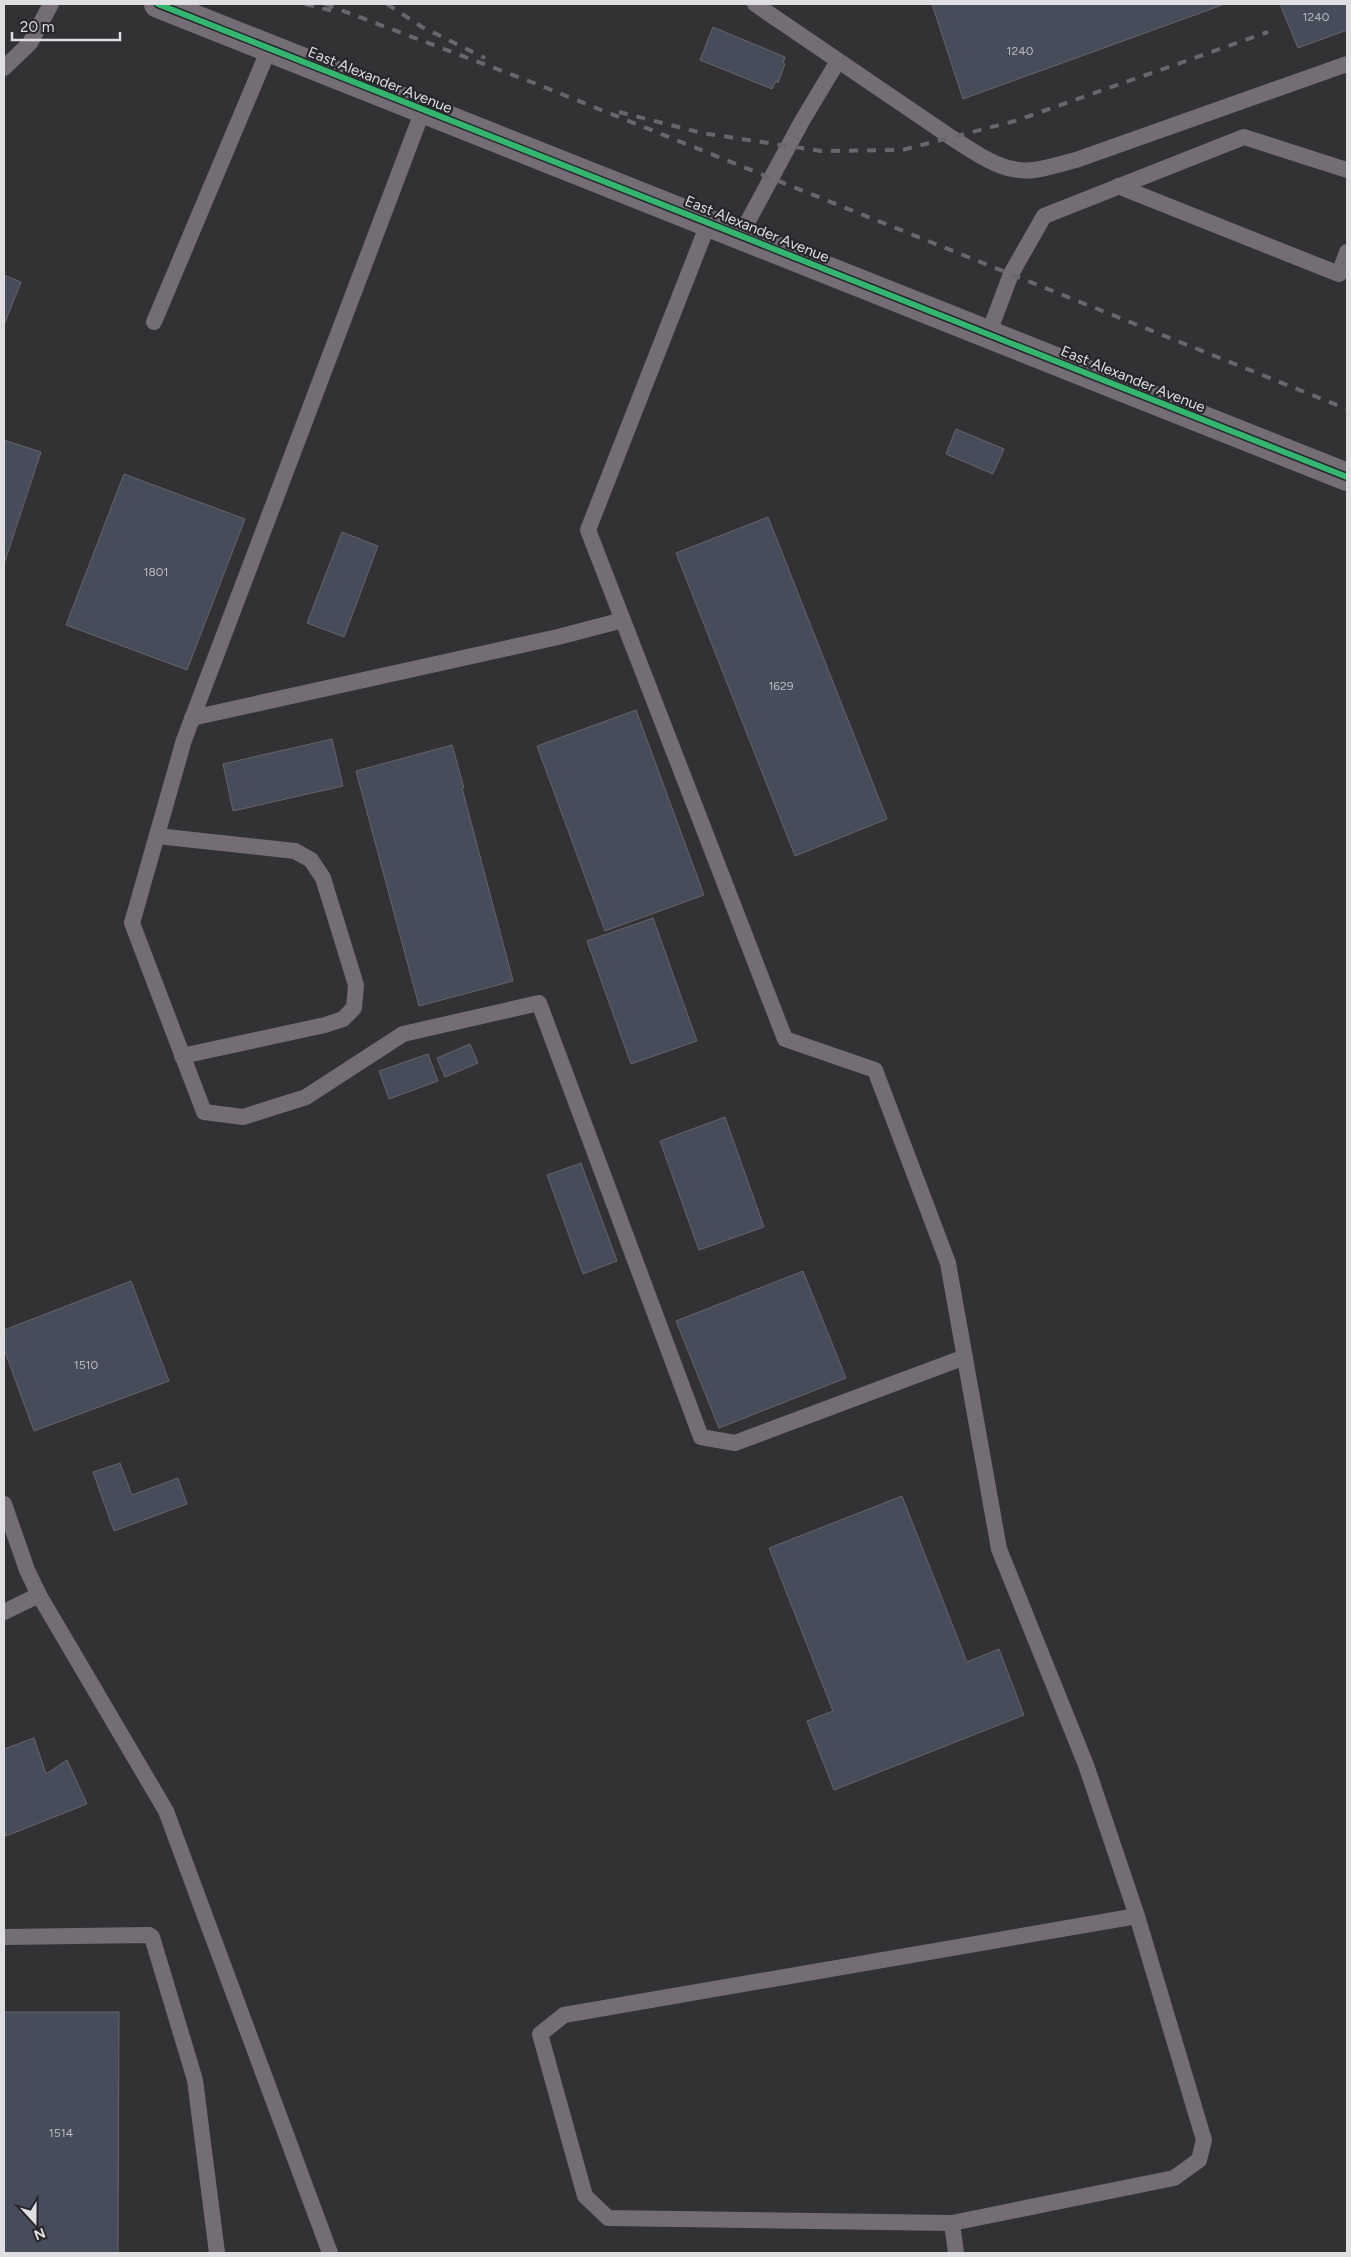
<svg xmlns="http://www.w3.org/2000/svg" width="1351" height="2257" font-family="Figtree,sans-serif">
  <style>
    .building { fill: #474c5b; stroke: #656567 }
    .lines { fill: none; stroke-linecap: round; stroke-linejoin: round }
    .service { stroke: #746d76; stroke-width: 16 }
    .tertiary { stroke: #746d76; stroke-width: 28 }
    .rail { stroke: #69676b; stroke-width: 4; stroke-dasharray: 9 9; stroke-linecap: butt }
    .cycleway-casing { stroke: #27272b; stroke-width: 9 }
    .cycleway { stroke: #33b770; stroke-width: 6 }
    .labels { text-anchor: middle; stroke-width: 4.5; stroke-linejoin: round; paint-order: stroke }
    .number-label { font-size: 12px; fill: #b9bac0 }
    .street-label { font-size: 15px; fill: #dfdfe2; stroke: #27272b }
  </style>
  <rect width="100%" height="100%" fill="#323134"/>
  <!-- building -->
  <g class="building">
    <path d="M932,4H1225L963,99Z"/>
    <path d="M1280,4H1347V30L1298,48Z"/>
    <path d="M713,27L785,57L783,63L785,64L778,83L776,81L772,89L700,60Z"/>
    <path d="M4,275L21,282L4,325Z"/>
    <path d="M956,429L1004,449L993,474L946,454Z"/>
    <path d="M4,440L41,452L4,564Z"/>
    <path d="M124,474L245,519L187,670L66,625Z"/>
    <path d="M768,517L887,819L795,856L676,553Z"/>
    <path d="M342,532L378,546L344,637L307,623Z"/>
    <path d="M636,710L704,895L605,931L537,746Z"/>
    <path d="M332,739L343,786L233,811L223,764Z"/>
    <path d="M452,745L464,788H462L513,981L419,1006L356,771Z"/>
    <path d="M653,918L697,1041L631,1064L587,941Z"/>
    <path d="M470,1044L478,1063L445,1077L437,1058Z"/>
    <path d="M428,1054L438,1081L389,1099L379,1071Z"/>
    <path d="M725,1117L764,1227L699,1250L660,1141Z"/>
    <path d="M581,1163L617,1261L583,1274L547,1175Z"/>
    <path d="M803,1271L846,1378L719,1428L676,1321Z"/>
    <path d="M131,1281L169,1381L34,1431L4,1349V1330Z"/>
    <path d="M120,1463L132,1495L178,1478L187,1504L114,1531L93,1472Z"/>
    <path d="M902,1496L967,1662L999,1649L1024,1715L834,1790L807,1721L833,1711L769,1548Z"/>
    <path d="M34,1738L46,1774L67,1760L87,1804L6,1836L4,1830V1749Z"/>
    <path d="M4,2012H119L118,2253H4Z"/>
  </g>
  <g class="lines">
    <!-- service -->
    <g class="service">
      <path d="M755,4L952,138C976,153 1003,174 1034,170C1048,168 1063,163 1076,160L1347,64"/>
      <path d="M4,68L30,43L51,4"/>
      <path d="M423,110L184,740L132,923L204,1112L243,1117L306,1097L403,1034L539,1003L701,1437L735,1443L965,1357"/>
      <path d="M1118,186L1339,274L1347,252"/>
      <path d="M708,224L588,530L785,1039L875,1070L948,1263L999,1549L1086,1765L1137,1916L1204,2140L1199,2160L1174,2178L952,2223L956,2253"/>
      <path d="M740,236L802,121L838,61"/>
      <path d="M154,322L269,49"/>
      <path d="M988,335L1011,274L1044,216L1244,137L1347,170"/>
      <path d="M192,718L558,637L623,620"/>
      <path d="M157,836L295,851L311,860L323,878L356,985L354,1008L343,1019L325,1025L182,1056"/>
      <path d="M4,1504L27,1570L39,1595L166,1811L330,2253"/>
      <path d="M4,1612L39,1595"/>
      <path d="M4,1937L149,1935L152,1937L195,2080L217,2253"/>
      <path d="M952,2223L608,2218L585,2196L540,2034L564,2015L1137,1916"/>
    </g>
    <!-- tertiary -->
    <path class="tertiary" d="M158,4L1347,477"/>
    <!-- rail -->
    <g class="rail">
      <path d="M305,4L333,11"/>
      <path d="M325,4L534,83L1347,409"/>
      <path d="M387,4L422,27L485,58"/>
      <path d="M619,112L702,133L821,151L902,150L1015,121L1268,32"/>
    </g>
    <defs>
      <path id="cycleway" d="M158,4L1347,477"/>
    </defs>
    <!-- cycleway casing -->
    <use href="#cycleway" class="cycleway-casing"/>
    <!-- cycleway -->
    <use href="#cycleway" class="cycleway"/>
  </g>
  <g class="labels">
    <!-- number labels -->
    <g class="number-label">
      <text x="1316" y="21">1240</text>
      <text x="1020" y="55">1240</text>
      <text x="156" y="576">1801</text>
      <text x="781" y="690">1629</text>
      <text x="86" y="1369">1510</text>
      <text x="61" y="2137">1514</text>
    </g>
    <!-- street labels -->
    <g class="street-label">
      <text transform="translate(380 80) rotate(22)" y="5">East Alexander Avenue</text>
      <text transform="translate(757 229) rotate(22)" y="5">East Alexander Avenue</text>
      <text transform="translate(1133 379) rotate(22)" y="5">East Alexander Avenue</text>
    </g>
  </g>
  <!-- border -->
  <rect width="1351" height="2257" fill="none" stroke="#dfdfe2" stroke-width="10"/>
  <!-- north arrow -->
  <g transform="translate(35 2222) rotate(159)" stroke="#27272b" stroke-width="4" paint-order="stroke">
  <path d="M0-4L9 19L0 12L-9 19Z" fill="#dfdfe2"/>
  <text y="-8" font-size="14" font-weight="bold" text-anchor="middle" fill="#dfdfe2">N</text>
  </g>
  <!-- scale -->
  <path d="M12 32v8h108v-8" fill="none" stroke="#dfdfe2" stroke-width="2.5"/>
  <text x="20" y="32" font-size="15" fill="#dfdfe2" stroke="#27272b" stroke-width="4" paint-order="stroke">20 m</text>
</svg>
